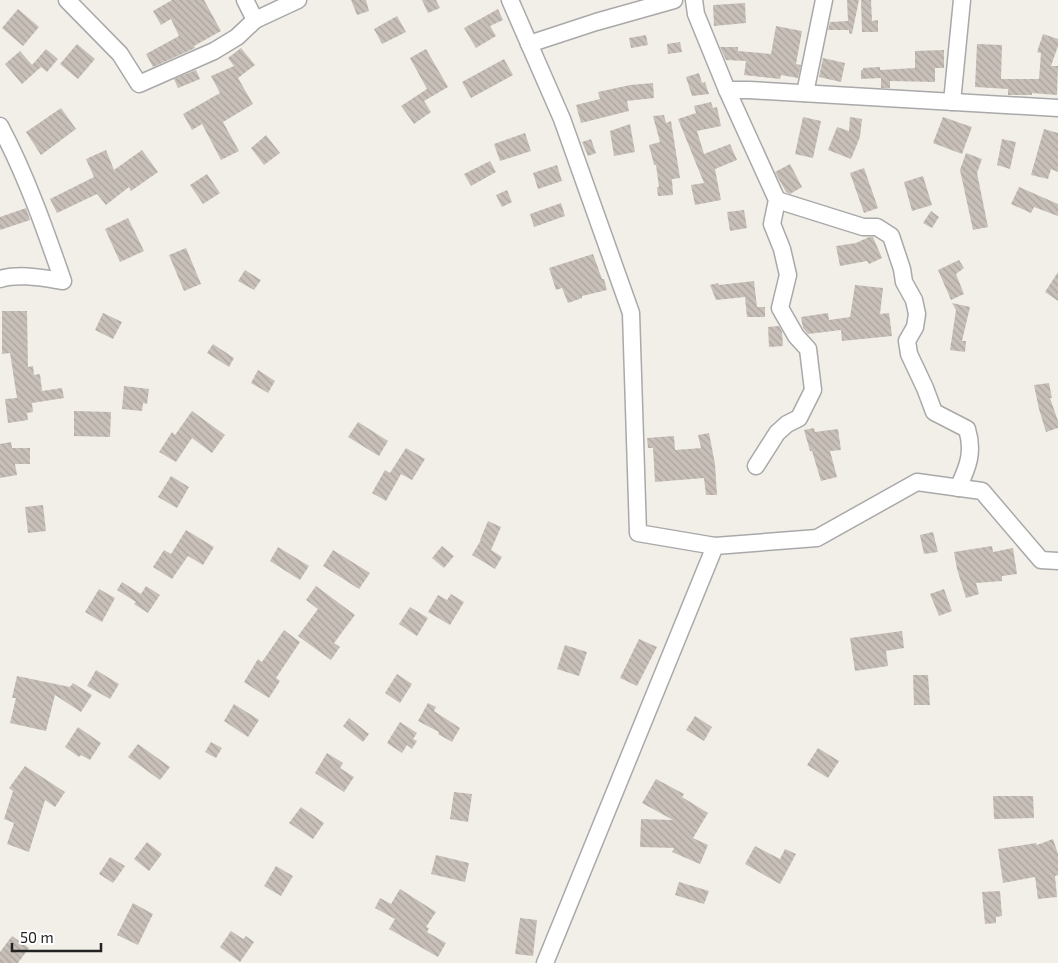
<svg xmlns="http://www.w3.org/2000/svg" width="1058" height="963" font-family="'Exo 2',sans-serif">
  <style>
    .building { fill: url(#building-back-hatch) }
    .lines { fill: none; stroke-linecap: round; stroke-linejoin: round }
    .minor-casing { stroke: #a9a9a9; stroke-width: 19 }
    .minor { stroke: #fff; stroke-width: 16 }
  </style>
  <defs>
    <pattern id="building-back-hatch" width="6" height="6" patternUnits="userSpaceOnUse" patternTransform="scale(1.25)"><rect width="6" height="6" fill="#c7bfb8"/><path d="M-1 5l2 2M0 0l6 6M5-1l2 2" fill="none" stroke="#aba49e"/></pattern>
  </defs>
  <rect width="100%" height="100%" fill="#f2efe9"/>
  <!-- building -->
  <g class="building">
    <path d="M172,0H204L221,31L194,46L195,48L153,67L146,54L179,36L171,19L161,25L153,11Z"/>
    <path d="M351,0H366L369,11L357,15Z"/>
    <path d="M422,0H436L440,8L428,13Z"/>
    <path d="M847,0H859L852,34L849,33V30H828L830,22L848,21Z"/>
    <path d="M861,0H871L872,21L878,20V32H862Z"/>
    <path d="M745,3L746,23L714,26L713,5Z"/>
    <path d="M18,9L39,27L23,46L2,28Z"/>
    <path d="M498,9L503,20L490,26L496,36L476,48L464,28Z"/>
    <path d="M397,16L406,32L382,44L374,29Z"/>
    <path d="M776,26L802,31L796,64L801,65L798,78L781,75L780,79L744,75L746,61L726,60L720,47H738V51L771,54Z"/>
    <path d="M1043,34L1058,39V46L1051,66H1058L1057,95L1032,93V95H1008V89L975,87L977,44L1002,45L1001,79H1039L1041,53L1037,52Z"/>
    <path d="M646,35L648,45L631,48L629,38Z"/>
    <path d="M680,42L682,52L668,54L667,44Z"/>
    <path d="M77,44L95,59L78,79L60,64Z"/>
    <path d="M241,48L255,65L238,78L253,104L223,122L239,151L221,160L202,124L192,130L183,114L220,93L211,76L234,66L228,58Z"/>
    <path d="M46,49L58,59L47,72L41,67L22,84L5,64L20,51L32,65Z"/>
    <path d="M426,49L448,87L424,101L431,112L414,124L401,106L427,89L410,58Z"/>
    <path d="M944,50V68H935V82L890,81V88H881V78L861,79V70H863V68L880,67V70L915,68V51Z"/>
    <path d="M823,58L845,63L841,82L819,77Z"/>
    <path d="M504,59L513,75L471,98L462,82Z"/>
    <path d="M196,70L200,79L178,88L174,79Z"/>
    <path d="M699,73L702,83L705,82L709,94L692,96L686,77Z"/>
    <path d="M653,83L654,98L627,101L629,111L581,123L576,105L600,99L598,92L630,85Z"/>
    <path d="M711,102L713,108L717,107L721,126L697,131L704,154L730,144L737,160L715,169L721,200L695,205L691,185L704,183L678,119L696,113L694,106Z"/>
    <path d="M61,108L76,129L41,155L26,132Z"/>
    <path d="M664,115L666,123L671,121L680,178L672,179L673,195L658,196L657,187H659L656,165H654L649,145L660,142L653,116Z"/>
    <path d="M803,117L821,121L813,158L795,154Z"/>
    <path d="M850,117L862,119L860,137L851,159L828,150L837,127L849,131Z"/>
    <path d="M943,117L972,127L962,154L933,143Z"/>
    <path d="M630,124L635,152L614,156L610,131Z"/>
    <path d="M1044,129L1058,133V172L1051,169L1048,179L1031,175Z"/>
    <path d="M525,133L531,151L500,161L494,144Z"/>
    <path d="M266,135L280,153L264,165L251,148Z"/>
    <path d="M591,139L596,153L588,156L582,142Z"/>
    <path d="M1002,139L1016,142L1010,169L997,165Z"/>
    <path d="M106,150L114,170L142,150L158,172L131,191L129,187L106,205L97,194L57,213L50,199L94,177L86,159Z"/>
    <path d="M966,153L982,159L977,173L988,227L973,230L960,170Z"/>
    <path d="M490,161L496,172L471,186L464,174Z"/>
    <path d="M790,164L802,187L790,194L786,192L775,172Z"/>
    <path d="M557,165L562,181L538,189L533,173Z"/>
    <path d="M864,168L878,208L864,213L850,173Z"/>
    <path d="M207,174L220,193L203,204L190,185Z"/>
    <path d="M923,176L932,205L912,211L904,182Z"/>
    <path d="M1019,187L1058,204V216L1034,207L1031,213L1011,204Z"/>
    <path d="M507,190L512,202L502,207L496,195Z"/>
    <path d="M561,203L565,216L534,227L530,214Z"/>
    <path d="M26,208L30,220L0,230V217Z"/>
    <path d="M744,210L747,228L730,231L727,212Z"/>
    <path d="M931,211L939,217L932,228L923,223Z"/>
    <path d="M128,218L144,251L120,262L105,229Z"/>
    <path d="M869,237H873L882,258L869,264L867,261L840,266L836,246L856,243Z"/>
    <path d="M186,248L201,284L184,291L169,255Z"/>
    <path d="M593,254L602,279H604L607,290L582,296V298L568,303L562,288L556,290L549,268Z"/>
    <path d="M959,260L964,268L956,274L964,294L951,300L938,270Z"/>
    <path d="M245,270L261,280L254,290L238,281Z"/>
    <path d="M1058,272V301L1045,292Z"/>
    <path d="M754,281L757,307H765V317H747L745,297L716,300L710,285L718,283L719,285Z"/>
    <path d="M855,285L883,288L880,314L889,313L892,336L842,341L841,330L808,334L803,328L801,317L828,313L829,320L850,317Z"/>
    <path d="M952,303L970,307L962,341H966L965,352L950,350L956,310Z"/>
    <path d="M2,311H27L28,367L33,366L34,375L40,374L42,391L62,388L64,398L32,403L33,412L27,413L28,420L8,423L5,399L17,398L10,353L2,354Z"/>
    <path d="M103,313L122,322L113,339L95,330Z"/>
    <path d="M779,326L782,332L783,346L769,347L768,327Z"/>
    <path d="M213,344L234,358L229,367L207,353Z"/>
    <path d="M258,370L275,381L268,393L251,383Z"/>
    <path d="M1049,383L1052,398H1050L1058,421V428L1046,432L1039,409L1034,385Z"/>
    <path d="M124,386L149,389L147,404L143,403L142,411L122,409Z"/>
    <path d="M74,411L111,412L110,437L74,436Z"/>
    <path d="M192,411L225,435L212,453L192,438L176,462L159,452L172,432L175,435Z"/>
    <path d="M358,422L388,441L379,456L348,437Z"/>
    <path d="M814,428L815,432L838,429L841,450L830,451L837,477L821,481L812,451H810L804,430Z"/>
    <path d="M709,433L715,464L717,495H706L704,478L655,482L653,448H648L647,438L674,436L675,450L701,448L698,435Z"/>
    <path d="M11,442L12,448H30V464H15L17,475L0,478V444Z"/>
    <path d="M406,448L425,459L412,480L401,474L386,501L372,493L385,470L390,473Z"/>
    <path d="M171,476L189,487L177,508L158,497Z"/>
    <path d="M43,505L46,531L28,533L25,507Z"/>
    <path d="M488,521L501,527L491,550L502,557L495,569L472,555L481,540H480Z"/>
    <path d="M186,530L214,547L203,565L188,556L172,579L153,567L164,550L171,554Z"/>
    <path d="M933,532L938,552L924,554L920,535Z"/>
    <path d="M442,546L454,556L444,568L432,558Z"/>
    <path d="M992,546L993,552L1013,548L1017,574L1002,576V581L976,583L979,594L966,598L957,569L954,552Z"/>
    <path d="M278,547L309,566L300,580L270,561Z"/>
    <path d="M333,550L370,573L359,589L323,566Z"/>
    <path d="M122,582L141,594L146,586L160,595L148,613L134,604L136,602L117,590Z"/>
    <path d="M316,586L355,615L334,643L340,647L331,660L298,636L318,609L306,600Z"/>
    <path d="M99,589L115,598L102,622L85,612Z"/>
    <path d="M944,589L952,611L939,616L930,594Z"/>
    <path d="M451,594L464,602L450,625L428,612L438,595L447,600Z"/>
    <path d="M410,607L428,618L417,636L399,624Z"/>
    <path d="M284,630L300,642L276,678L280,681L269,698L244,682L258,659L262,662Z"/>
    <path d="M902,631L904,648L886,651L888,666L855,671L850,638Z"/>
    <path d="M639,639L657,647L637,686L620,678Z"/>
    <path d="M565,645L587,652L579,676L557,669Z"/>
    <path d="M96,670L119,684L110,699L87,686Z"/>
    <path d="M397,674L412,684L400,703L385,693Z"/>
    <path d="M913,675H928L930,705H914Z"/>
    <path d="M17,676L70,687L73,683L92,695L81,712L55,695L46,731L10,723L16,698H12Z"/>
    <path d="M428,703L436,707L434,711L460,728L452,742L438,734L439,732L418,721Z"/>
    <path d="M234,704L259,720L248,737L224,721Z"/>
    <path d="M695,716L712,727L704,741L686,730Z"/>
    <path d="M349,718L369,734L363,742L343,726Z"/>
    <path d="M400,722L417,733L413,739L417,741L412,749L407,745L402,753L387,743Z"/>
    <path d="M78,727L101,743L90,760L81,755L79,757L65,747Z"/>
    <path d="M211,742L222,748L216,758L205,752Z"/>
    <path d="M138,744L170,767L160,780L128,757Z"/>
    <path d="M818,748L839,761L828,778L807,765Z"/>
    <path d="M327,753L343,763L340,768L354,777L344,792L315,773Z"/>
    <path d="M25,766L65,792L55,807L45,800L29,852L7,844L14,823L4,819L13,791L9,788Z"/>
    <path d="M656,779L684,794L682,797L708,813L693,838L708,845L700,864L672,852L674,848L640,847L641,819L673,820L642,803Z"/>
    <path d="M454,792L472,794L468,822L450,819Z"/>
    <path d="M993,796H1033L1034,818L994,819Z"/>
    <path d="M301,807L324,823L313,839L289,823Z"/>
    <path d="M1053,839L1058,854V875L1055,876L1057,897L1038,899L1035,877L1003,883L998,849L1036,843L1037,845Z"/>
    <path d="M147,842L162,854L149,871L134,859Z"/>
    <path d="M755,846L780,859L785,849L796,854L780,884L745,864Z"/>
    <path d="M436,855L469,863L465,882L431,874Z"/>
    <path d="M110,857L125,866L113,883L99,874Z"/>
    <path d="M276,866L293,876L281,896L264,886Z"/>
    <path d="M679,882L709,891L704,904L675,895Z"/>
    <path d="M400,889L436,912L426,927L429,928L427,932L446,943L438,957L389,929L395,919L375,908L380,898L391,904Z"/>
    <path d="M1000,891L1002,916L996,917V923L985,924L982,892Z"/>
    <path d="M133,903L153,914L138,945L117,935Z"/>
    <path d="M520,918L537,920L533,956L515,954Z"/>
    <path d="M231,931L243,939L246,936L254,942L240,962L220,947Z"/>
    <path d="M12,936L29,948L18,963H0V952Z"/>
  </g>
  <g class="lines">
    <defs>
      <g id="minor">
        <path d="M67,0L120,54L139,84L214,51L237,37L255,20L298,0"/>
        <path d="M245,0L255,20"/>
        <path d="M510,0L562,119L631,313L638,533L715,546"/>
        <path d="M694,0L696,14L727,90H749L1058,108"/>
        <path d="M529,44L596,22L674,0"/>
        <path d="M727,90L777,200L772,224L782,249L788,275L780,308L796,336L808,349L813,390L799,418L787,424L777,433L756,466"/>
        <path d="M805,93L824,0"/>
        <path d="M952,102L962,0"/>
        <path d="M0,126C26,175 45,229 63,281C43,278 19,273 0,279"/>
        <path d="M777,200L863,227H877L891,236L902,269L904,282L914,300L917,314L915,327L907,341L909,354L925,388L934,412L967,429C974,452 968,467 958,488"/>
        <path d="M545,963L715,546L817,538L917,482L982,491L1041,560L1058,561"/>
      </g>
    </defs>
    <!-- minor casing -->
    <use href="#minor" class="minor-casing"/>
    <!-- minor -->
    <use href="#minor" class="minor"/>
  </g>
  <!-- scale -->
  <path d="M12 943v8h89v-8" fill="none" stroke="#222222" stroke-width="2.5"/>
  <text x="20" y="943" font-size="15" fill="#222222" stroke="#ffffff" stroke-width="4" paint-order="stroke">50 m</text>
</svg>
